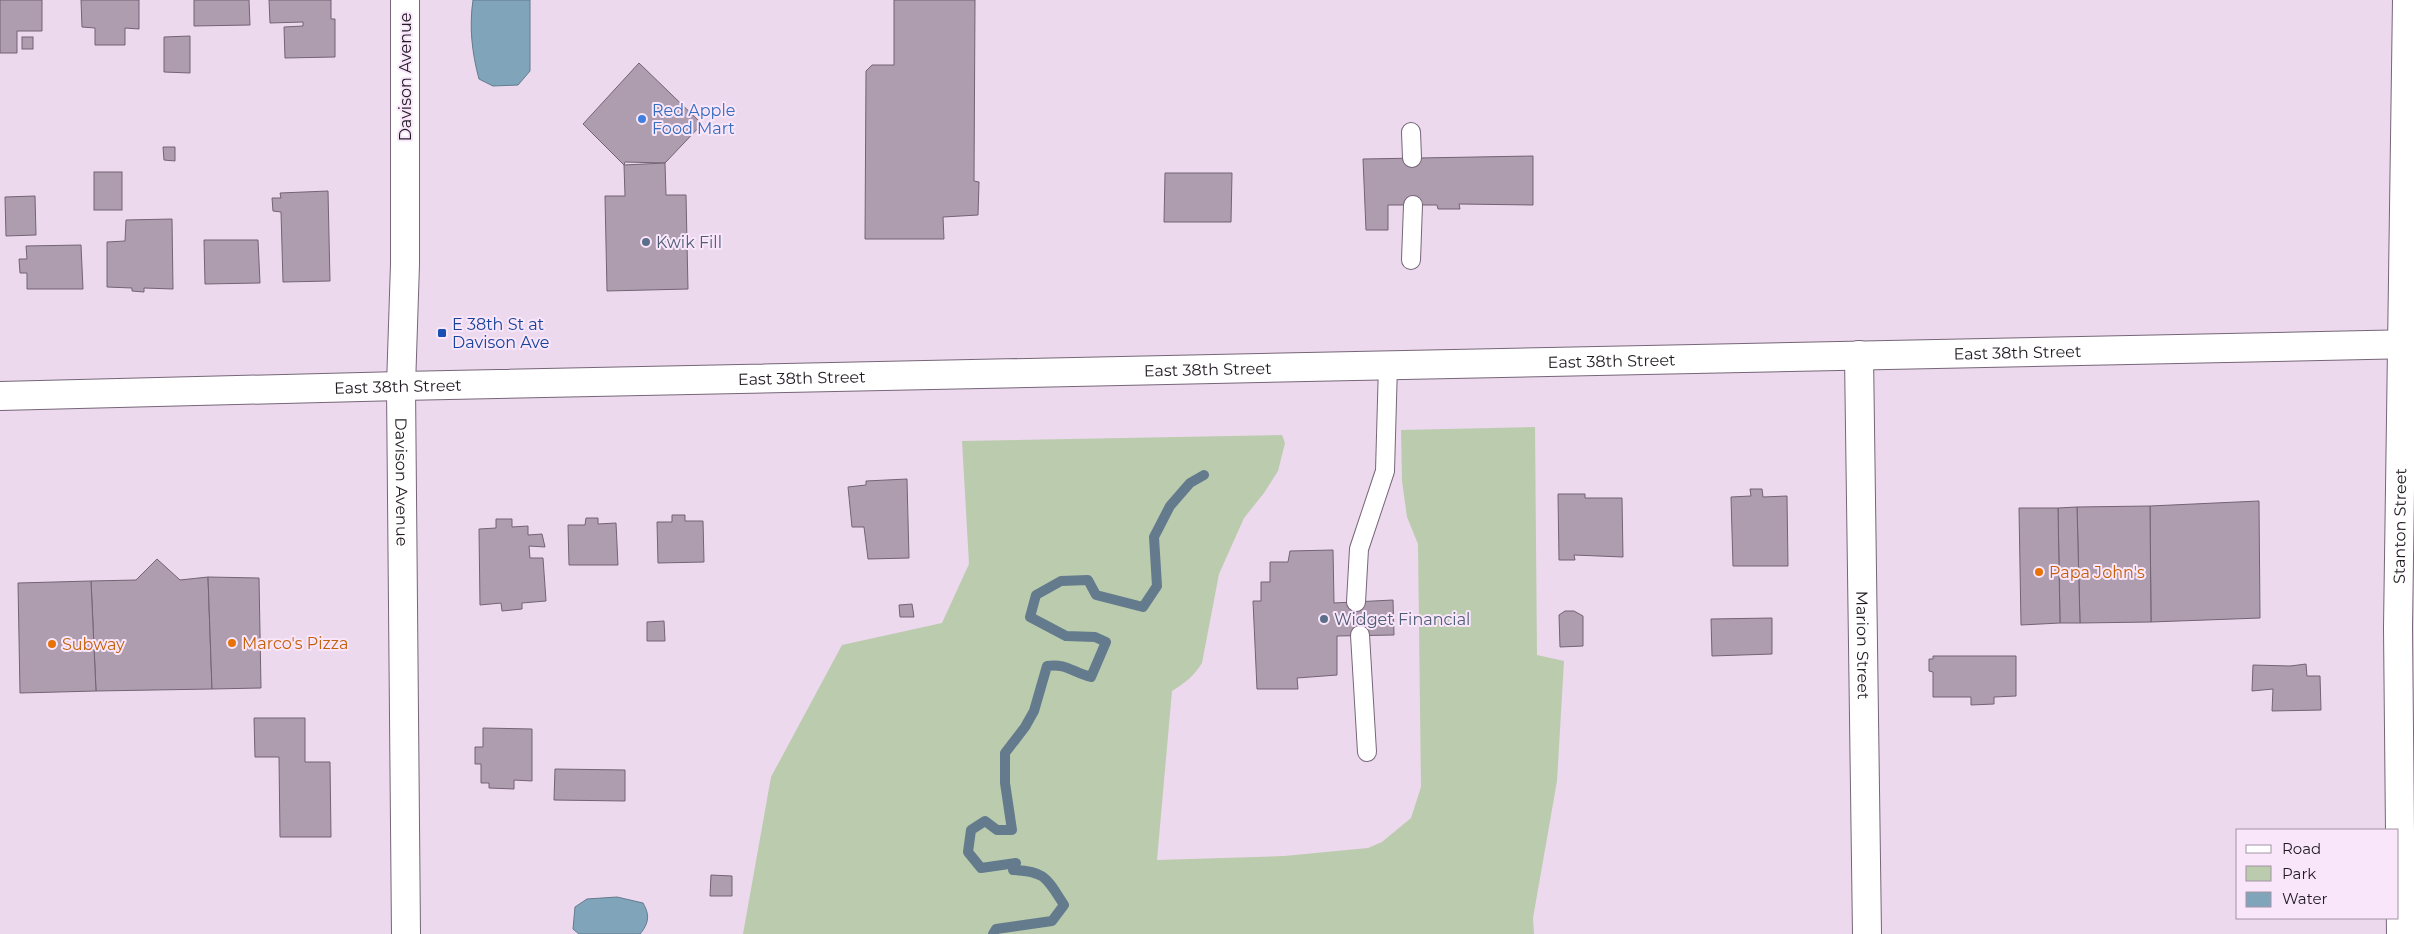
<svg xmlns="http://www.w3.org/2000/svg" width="2414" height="934" font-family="Montserrat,sans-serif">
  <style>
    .green { fill: #bbcbad }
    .water { fill: #80a5bb; stroke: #637b8d }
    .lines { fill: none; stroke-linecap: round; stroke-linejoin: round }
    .stream { stroke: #637b8d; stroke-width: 10 }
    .building { fill: #ae9caf; stroke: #736375 }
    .service-casing { stroke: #766678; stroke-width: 20 }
    .minor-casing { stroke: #766678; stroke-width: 30 }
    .tertiary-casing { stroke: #766678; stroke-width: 30 }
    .secondary-casing { stroke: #766678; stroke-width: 30 }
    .service { stroke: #fff; stroke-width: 18 }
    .minor { stroke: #fff; stroke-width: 28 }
    .tertiary { stroke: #fff; stroke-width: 28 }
    .secondary { stroke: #fff; stroke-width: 28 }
    .shop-dot { fill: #3f7fe0; stroke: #f9e6fb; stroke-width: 2 }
    .service-dot { fill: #5c6f8a; stroke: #f9e6fb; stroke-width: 2 }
    .transit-dot { fill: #1a4fb4; stroke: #f9e6fb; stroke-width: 2 }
    .food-dot { fill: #e8710a; stroke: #f9e6fb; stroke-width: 2 }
    .labels { text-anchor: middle; stroke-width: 4; stroke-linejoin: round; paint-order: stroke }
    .street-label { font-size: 16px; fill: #201a21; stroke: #f9e6fb }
    .shop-label { font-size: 16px; fill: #366cbe; stroke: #f9e6fb; text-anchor: start }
    .service-label { font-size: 16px; fill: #4e5e75; stroke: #f9e6fb; text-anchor: start }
    .transit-label { font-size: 16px; fill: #164399; stroke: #f9e6fb; text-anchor: start }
    .food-label { font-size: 16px; fill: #c56008; stroke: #f9e6fb; text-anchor: start }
  </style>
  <rect width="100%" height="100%" fill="#ecd9ed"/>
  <!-- green -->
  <path class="green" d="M1535,427L1537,655L1564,661L1557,781L1533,918L1534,934H743L771,777L842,645L942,623L969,564L962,441L1282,435L1285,443L1278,471L1264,493L1244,518L1219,574L1202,663C1194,676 1185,683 1172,691L1157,860L1284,856L1368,848L1382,842L1411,818L1421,787L1418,544L1407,517L1402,481L1401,430Z"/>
  <!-- water -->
  <g class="water">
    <path d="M473,0H530V71L518,85L493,86L479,79C472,53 469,27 473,0Z"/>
    <path d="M617,897L643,903C650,915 649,923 640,934H579L573,929L575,907L587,899Z"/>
  </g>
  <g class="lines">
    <!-- stream -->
    <path class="stream" d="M993,934L996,929L1052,921L1064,905C1047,879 1046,871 1013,870L1016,863L981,868L968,852L971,830L985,821L997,830H1012L1005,783V753L1025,727L1034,711L1047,666C1066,663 1072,672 1091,677L1106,642L1095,637L1066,636L1030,617L1036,595L1061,581L1088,580L1096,595L1143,607L1157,586L1154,537L1170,506L1190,483L1204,475"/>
  </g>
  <!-- building -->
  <g class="building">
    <path d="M0,0H42V31H17V53H0Z"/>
    <path d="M81,0H139V29L125,28V45H95V28L82,27Z"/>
    <path d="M194,0H249L250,25L194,26Z"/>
    <path d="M269,0H331V19H335V57L285,58L284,27L303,26V22L270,23Z"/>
    <path d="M894,0H975L974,181L979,182L978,215L943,217L944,239H865L866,71L872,65H894Z"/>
    <path d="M190,36V73L164,72V37Z"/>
    <rect x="22" y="37" width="11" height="12"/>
    <path d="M639,63L702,124L665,163L625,162L624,165L583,124Z"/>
    <path d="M163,147H175V161L164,160Z"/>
    <path d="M1533,156V205L1459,204L1460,209H1438L1437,205H1388V230H1366L1363,159Z"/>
    <path d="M665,163L666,195H686L688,289L607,291L605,196H625L624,165Z"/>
    <rect x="94" y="172" width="28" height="38"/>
    <path d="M1165,173H1232L1231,222H1164Z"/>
    <path d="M328,191L330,281L283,282L281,212L273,211L272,198H281L280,193Z"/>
    <path d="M35,196L36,235L6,236L5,197Z"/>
    <path d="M172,219L173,289L144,288V292L132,291V288L107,287V242L125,241L126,220Z"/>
    <path d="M204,240H258L260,283L205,284Z"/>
    <path d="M81,245L83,289H27V273H20L19,259H27L26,246Z"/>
    <path d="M907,479L909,558L868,559L864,527H852L848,487L866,485V481Z"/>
    <path d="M1750,489H1762L1763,497L1787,496L1788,566H1733L1731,497L1751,496Z"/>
    <path d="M1558,494H1585V498H1622L1623,557L1574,555L1575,560H1559Z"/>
    <path d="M2259,501L2260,618L2151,622L2150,506Z"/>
    <path d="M2150,506L2151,622L2080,623L2077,507Z"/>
    <path d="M2077,507L2080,623H2060L2058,508Z"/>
    <path d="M2019,508H2058L2060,623L2021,625Z"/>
    <path d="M672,515H685V521H703L704,562L658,563L657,522H672Z"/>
    <path d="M586,518H598V524L616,523L618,565H569L568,525H585Z"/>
    <path d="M496,519H512V527L528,526V535L542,534L545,547L529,546L530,558H543L546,601L522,603V609L502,611L501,603L480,605L479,529L496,528Z"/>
    <path d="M1333,550L1334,603L1393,600L1394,635L1337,636V675L1297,678L1298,689H1257L1253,601H1261V582H1270V562H1288L1290,551Z"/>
    <path d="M157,559L180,580L208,577L212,689L96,691L91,581L136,580Z"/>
    <path d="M208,577L259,578L261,688L212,689Z"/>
    <path d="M91,581L96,691L20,693L18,583Z"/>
    <path d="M912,604L914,617H900L899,605Z"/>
    <path d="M1565,611H1574L1583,616V646L1560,647L1559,615Z"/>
    <path d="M1772,618V654L1712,656L1711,619Z"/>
    <path d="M664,621L665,641H647V622Z"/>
    <path d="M1933,656H2016V696L1994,697V704L1971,705V697H1933V672L1929,671V659H1933Z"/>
    <path d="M2306,664L2307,676H2320L2321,710L2272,711L2273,689L2252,691L2253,665L2290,666Z"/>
    <path d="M254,718H305V762H330L331,837H280L279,757H255Z"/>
    <path d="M483,728L532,729V781L514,780V789L489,788V783H481V764H475V747H483Z"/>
    <path d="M555,769L625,770V801L554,800Z"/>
    <path d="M711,875L732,876V896H710Z"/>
  </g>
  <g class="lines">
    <defs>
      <g id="service">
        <path d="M1411,132L1412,158"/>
        <path d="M1411,260L1413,205"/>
        <path d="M1356,602L1359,549L1385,471L1388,365"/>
        <path d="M1360,635L1367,752"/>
      </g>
      <g id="minor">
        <path id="s1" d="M1859,355L1867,934"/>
        <path id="s2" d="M2401,934L2398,628L2407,0"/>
      </g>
      <g id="tertiary">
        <path id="s3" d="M405,0V264L401,386L406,934"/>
      </g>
      <g id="secondary">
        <path id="s4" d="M0,396L401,386L2414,344"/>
      </g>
    </defs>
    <!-- service casing -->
    <use href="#service" class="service-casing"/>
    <!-- minor casing -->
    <use href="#minor" class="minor-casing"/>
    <!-- tertiary casing -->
    <use href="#tertiary" class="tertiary-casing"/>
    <!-- secondary casing -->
    <use href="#secondary" class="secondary-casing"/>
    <!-- service -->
    <use href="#service" class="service"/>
    <!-- minor -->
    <use href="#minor" class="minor"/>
    <!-- tertiary -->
    <use href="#tertiary" class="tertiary"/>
    <!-- secondary -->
    <use href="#secondary" class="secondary"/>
  </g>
  <!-- markers -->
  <circle class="shop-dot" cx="642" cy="119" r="5"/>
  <g class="service-dot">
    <circle cx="646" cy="242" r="5"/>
    <circle cx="1324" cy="619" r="5"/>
  </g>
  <rect class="transit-dot" x="437" y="328" width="10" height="10" rx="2.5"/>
  <g class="food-dot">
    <circle cx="2039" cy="572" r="5"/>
    <circle cx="232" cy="643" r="5"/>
    <circle cx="52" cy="644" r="5"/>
  </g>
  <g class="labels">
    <!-- street labels -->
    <g class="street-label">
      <text transform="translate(405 77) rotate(-90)" y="6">Davison Avenue</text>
      <text dy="6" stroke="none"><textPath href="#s4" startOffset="2018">East 38th Street</textPath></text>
      <text dy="6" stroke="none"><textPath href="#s4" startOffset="1612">East 38th Street</textPath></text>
      <text dy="6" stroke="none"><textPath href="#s4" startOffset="1208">East 38th Street</textPath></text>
      <text dy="6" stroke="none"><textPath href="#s4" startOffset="802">East 38th Street</textPath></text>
      <text dy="6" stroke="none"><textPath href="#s4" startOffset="398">East 38th Street</textPath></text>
      <text dy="6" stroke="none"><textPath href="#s3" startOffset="482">Davison Avenue</textPath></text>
      <text dy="6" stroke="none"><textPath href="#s2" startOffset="408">Stanton Street</textPath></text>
      <text dy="6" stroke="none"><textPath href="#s1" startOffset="290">Marion Street</textPath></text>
    </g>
    <!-- shop labels -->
    <g class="shop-label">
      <text x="652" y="116">Red Apple<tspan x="652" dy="18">Food Mart</tspan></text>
    </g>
    <!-- service labels -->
    <g class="service-label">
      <text x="656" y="248">Kwik Fill</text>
      <text x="1334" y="625">Widget Financial</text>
    </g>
    <!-- transit labels -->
    <g class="transit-label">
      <text x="452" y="330">E 38th St at<tspan x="452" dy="18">Davison Ave</tspan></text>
    </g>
    <!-- food labels -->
    <g class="food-label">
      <text x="2049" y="578">Papa John's</text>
      <text x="242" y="649">Marco's Pizza</text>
      <text x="62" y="650">Subway</text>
    </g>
  </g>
  <!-- legend -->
  <rect x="2236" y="829" width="162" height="90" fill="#f9e6fb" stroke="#a294a4"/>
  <rect x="2246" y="845" width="25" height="8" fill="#ffffff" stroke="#a294a4"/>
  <text x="2282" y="854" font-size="15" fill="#201a21">Road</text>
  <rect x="2246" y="866" width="25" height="15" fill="#bbcbad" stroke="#a294a4"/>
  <text x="2282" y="879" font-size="15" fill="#201a21">Park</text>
  <rect x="2246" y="892" width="25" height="15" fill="#80a5bb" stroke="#a294a4"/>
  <text x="2282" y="904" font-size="15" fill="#201a21">Water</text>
</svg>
